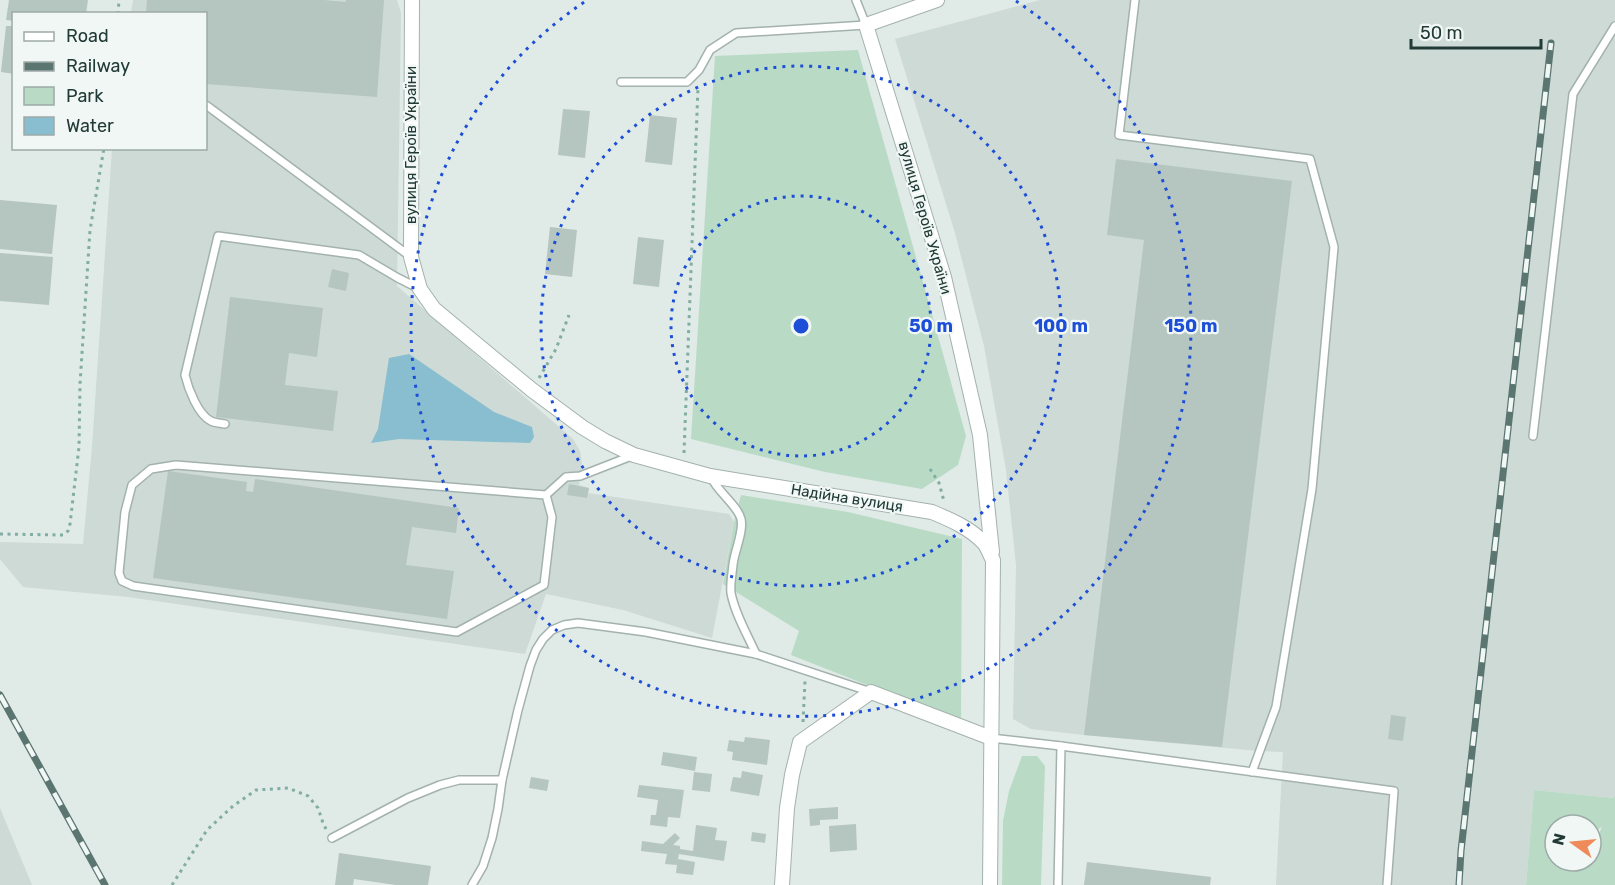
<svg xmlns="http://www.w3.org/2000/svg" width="1615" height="885" font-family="Rubik,sans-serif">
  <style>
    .built { fill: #cedad6 }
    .green { fill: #b9dbc5; fill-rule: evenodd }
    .water { fill: #88becf }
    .building { fill: #b5c5c0 }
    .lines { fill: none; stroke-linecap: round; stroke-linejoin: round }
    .lane-casing { stroke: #a3b2ae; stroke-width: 10 }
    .street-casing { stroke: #a3b2ae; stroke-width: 16 }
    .path { stroke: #81ada3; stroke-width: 3; stroke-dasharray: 3 4.5; stroke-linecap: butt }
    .lane { stroke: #fff; stroke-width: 7 }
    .street { stroke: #fff; stroke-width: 14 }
    .rail-casing { stroke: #5b7671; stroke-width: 7 }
    .rail { stroke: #f0f7f4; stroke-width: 4.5; stroke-dasharray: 14; stroke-linecap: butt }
    .ring { fill: none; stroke: #1d4ed8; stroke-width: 3; stroke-dasharray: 3 6 }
    .labels { text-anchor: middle; stroke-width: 4.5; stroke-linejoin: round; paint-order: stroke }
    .street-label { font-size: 15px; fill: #213a36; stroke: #f0f7f4 }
    .centre { fill: #1d4ed8; stroke: #f0f7f4; stroke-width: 3 }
    .ring-label { font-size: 18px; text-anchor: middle; font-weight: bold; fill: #1d4ed8; stroke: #f0f7f4; stroke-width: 4.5; stroke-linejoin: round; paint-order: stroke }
  </style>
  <rect width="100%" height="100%" fill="#e0eae7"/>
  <!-- built -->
  <g class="built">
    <path d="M133,0H397L401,13L397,286L573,439L580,451L582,464L579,485L589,488L588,493L729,514L734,522L712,638L623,610L546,594L525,654L128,597L23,587L0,559V542L83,544L92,447L112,149L206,148V14L131,13Z"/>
    <path d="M1040,0H1615V798L1534,790L1526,885H1276L1283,752L1259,751L1084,735L1031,729L1013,719L1016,565L1006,470L984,346L955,233L895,39Z"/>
    <path d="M0,808L32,885H0Z"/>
  </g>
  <!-- green -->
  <g class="green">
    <path d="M858,50L966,436L958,465L922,489L825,472L691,439L715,56Z"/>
    <path d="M741,495L848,512L962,539L961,722L791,655L799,631L723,584L734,522Z"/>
    <path d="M1022,756H1037L1045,766L1041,885H1002L1003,821L1009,791Z"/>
    <path d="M1534,790L1614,798L1615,795V885H1526ZM1555,825H1591V833L1602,827C1596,841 1591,844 1591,861H1582L1577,868V861H1555Z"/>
  </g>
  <!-- water -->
  <path class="water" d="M409,354L494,412L532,427L534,437L530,443L399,439L371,443L378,429L389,358Z"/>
  <!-- building -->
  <g class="building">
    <path d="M9,0H88L86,14H14V21L6,20Z"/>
    <path d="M147,0H324L346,2V0H384L377,97L206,84V14H146Z"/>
    <path d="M6,26H14V74L1,72Z"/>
    <path d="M563,109L590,111L585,158L558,155Z"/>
    <path d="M650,115L677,118L672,165L645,162Z"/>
    <path d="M1116,159L1292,181L1222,747L1084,735L1144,240L1107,235Z"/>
    <path d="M0,200L57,205L52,254L0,249Z"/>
    <path d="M550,227L577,230L572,277L545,274Z"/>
    <path d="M638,237L664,240L659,287L633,284Z"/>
    <path d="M0,253L53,257L49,305L0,301Z"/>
    <path d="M332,269L349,273L346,291L328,287Z"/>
    <path d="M230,297L323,308L317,357L289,353L285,385L338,391L333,431L216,417Z"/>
    <path d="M168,471L247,482L246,491L253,492L255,479L459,508L456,533L412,527L406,565L454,571L447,619L153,578Z"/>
    <path d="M569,484L589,488L587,498L567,495Z"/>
    <path d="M1391,715L1406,717L1403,741L1388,739Z"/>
    <path d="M745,737L770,740L767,765L732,760L733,752L727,751L729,740L744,742Z"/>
    <path d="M663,752L697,757L695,771L661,765Z"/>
    <path d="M742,771L763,775L759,796L730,791L733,777L741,778Z"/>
    <path d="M694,772L712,774L710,792L692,790Z"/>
    <path d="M531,777L549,780L547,791L529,788Z"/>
    <path d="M639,785L684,790L680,818L668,817L667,827L650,825L651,815H656L658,800L637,797Z"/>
    <path d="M838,807V819L820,820V825L810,826L809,809Z"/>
    <path d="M856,824L857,850L830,852L829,826Z"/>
    <path d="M696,825L717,828L715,840L727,841L724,861L679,854L678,859L695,862L693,875L676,873L677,865L665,864L667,854L641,851L642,841L663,844L675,833L680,838L673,845L680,846V849L693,851Z"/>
    <path d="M752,832L766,834L765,843L751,841Z"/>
    <path d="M339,853L431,866L428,885H396L354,879L353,885H335Z"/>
    <path d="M1087,862L1211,877L1210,885H1084Z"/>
  </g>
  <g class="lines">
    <defs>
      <g id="lane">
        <path d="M1135,0L1119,135L1310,159L1334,247L1312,489L1276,707L1252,772"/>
        <path d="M621,82H687L699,70L710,50L736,33L866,25L856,0"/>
        <path d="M206,105L411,257"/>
        <path d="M225,424C221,423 215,423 211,421C198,415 188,388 185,375L218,236L359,255L398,278L420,289"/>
        <path d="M1533,436L1573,94L1615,26"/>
        <path d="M711,477C717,491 738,506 741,519C744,532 734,552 733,565C732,574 730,585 731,593C735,614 747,634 756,654"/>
        <path d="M546,495L552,517L544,585L457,632L133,586L122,581L119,573L125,512L132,485L151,469L176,465L546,495L566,477L580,476L634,455"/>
        <path d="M991,738L1061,746L1394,791L1387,885"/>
        <path d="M332,838L408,798L440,785L459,780H502"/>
        <path d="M472,885L483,866L492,838L498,809L502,780L518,710L530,666L536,650L543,639L552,630L564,625L578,623L646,632L756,654L871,692"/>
        <path d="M1058,885L1061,746"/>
      </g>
      <g id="street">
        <path d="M412,0L411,257L420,289L434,309L532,390L582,427L605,441L634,455L710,476L932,512C951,520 970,528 984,543C988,548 990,555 993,560L990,885"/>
        <path d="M937,0L866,25L944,277L980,435L992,552"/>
        <path d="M782,885L787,808L792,775L800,742L871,692L991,738"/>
      </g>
    </defs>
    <!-- lane casing -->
    <use href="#lane" class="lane-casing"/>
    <!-- street casing -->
    <use href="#street" class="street-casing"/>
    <!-- path -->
    <g class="path">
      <path d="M118,14L119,0"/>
      <path d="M539,378L556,349L569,315"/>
      <path d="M684,453L698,87"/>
      <path d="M930,469L939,483L944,501"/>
      <path d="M0,534L63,535L68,531L70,524L79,447L80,384L90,230L104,148"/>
      <path d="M803,722L805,681"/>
      <path d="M172,885L207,830L233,806L256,790L288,788L308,796L318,808L323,823L326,829"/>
    </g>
    <!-- lane -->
    <use href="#lane" class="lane"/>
    <!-- street -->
    <use href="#street" class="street"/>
    <defs>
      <g id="rail">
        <path d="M0,695L105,885"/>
        <path d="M1459,885L1461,851L1551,43"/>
      </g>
    </defs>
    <!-- rail casing -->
    <use href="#rail" class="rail-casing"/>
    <!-- rail -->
    <use href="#rail" class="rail"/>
  </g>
  <!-- distance rings -->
  <g class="ring">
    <circle cx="801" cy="326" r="130"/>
    <circle cx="801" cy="326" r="260"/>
    <path d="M1016 1A390 390 0 1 1 586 1"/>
  </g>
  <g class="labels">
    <!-- street labels -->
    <g class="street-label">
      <text transform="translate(411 145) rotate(-90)" y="5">вулиця Героїв України</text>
      <text transform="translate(925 218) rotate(74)" y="5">вулиця Героїв України</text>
      <text transform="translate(847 498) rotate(9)" y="5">Надійна вулиця</text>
    </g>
  </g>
  <circle cx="801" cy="326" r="9" class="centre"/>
  <g class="ring-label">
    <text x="931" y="332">50 m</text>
    <text x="1061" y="332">100 m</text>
    <text x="1191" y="332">150 m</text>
  </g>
  <!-- legend -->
  <rect x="12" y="12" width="195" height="138" fill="#f0f7f4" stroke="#9daba8" stroke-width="1.5"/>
  <rect x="24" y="32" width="30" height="9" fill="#ffffff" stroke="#9daba8" stroke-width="1.5"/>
  <text x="66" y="42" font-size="18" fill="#213a36">Road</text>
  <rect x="24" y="62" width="30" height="9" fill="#5b7671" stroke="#9daba8" stroke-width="1.5"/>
  <text x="66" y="72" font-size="18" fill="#213a36">Railway</text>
  <rect x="24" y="87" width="30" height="18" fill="#b9dbc5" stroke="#9daba8" stroke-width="1.5"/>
  <text x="66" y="102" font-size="18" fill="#213a36">Park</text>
  <rect x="24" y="117" width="30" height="18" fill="#88becf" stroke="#9daba8" stroke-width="1.5"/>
  <text x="66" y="132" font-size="18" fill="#213a36">Water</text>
  <!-- north arrow -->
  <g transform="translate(1573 843) rotate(285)"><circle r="28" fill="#f0f7f4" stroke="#9daba8" stroke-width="1.5"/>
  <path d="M0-4.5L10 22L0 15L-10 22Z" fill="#ef8b5a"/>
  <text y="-9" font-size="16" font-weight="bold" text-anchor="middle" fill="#213a36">N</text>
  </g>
  <!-- scale -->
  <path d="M1411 39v9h130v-9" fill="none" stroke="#213a36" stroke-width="3"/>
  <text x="1420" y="39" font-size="18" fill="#213a36" stroke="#f0f7f4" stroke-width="4.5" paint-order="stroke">50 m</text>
</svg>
